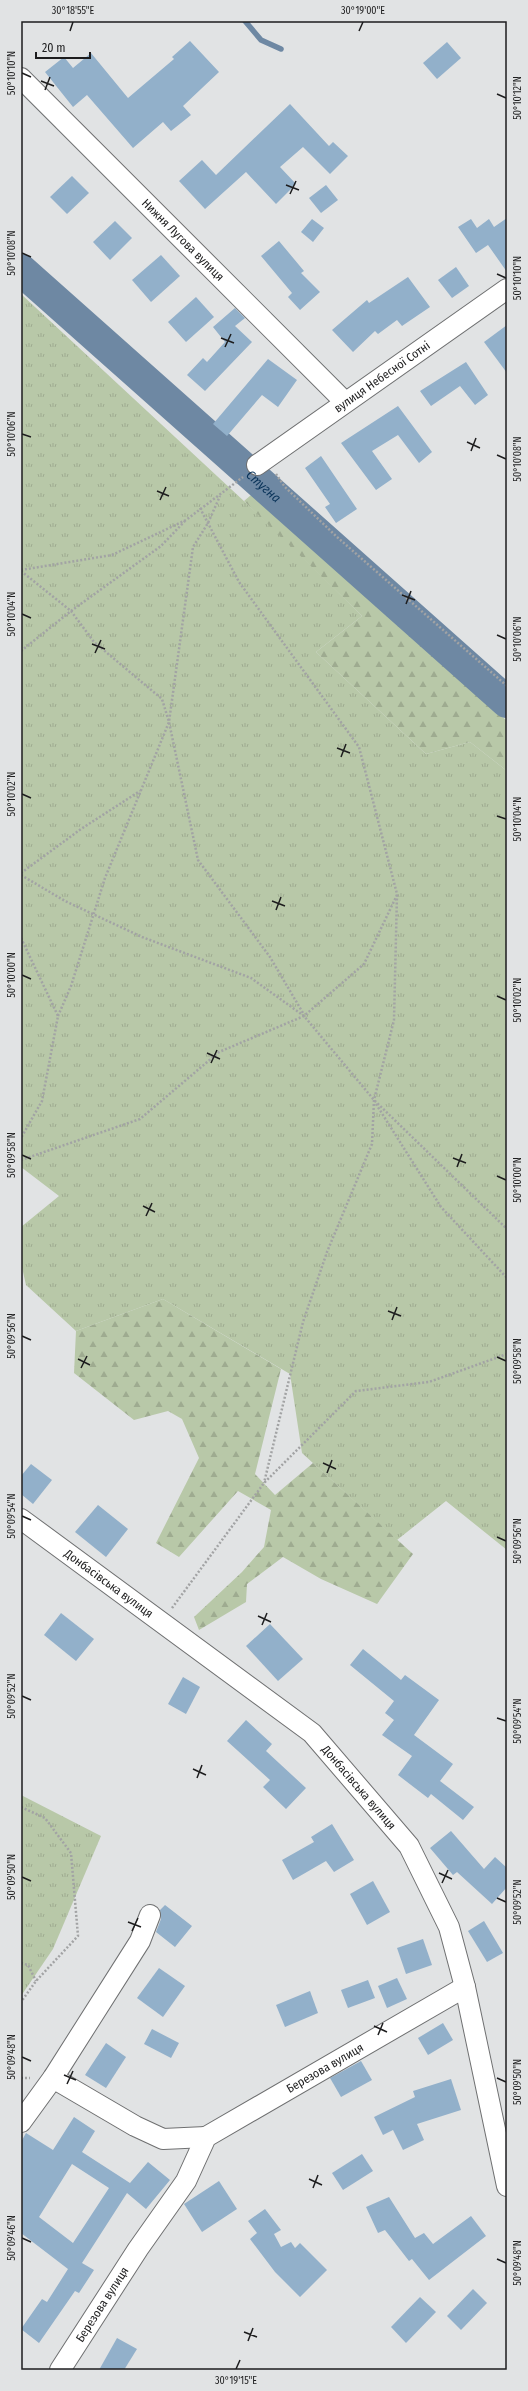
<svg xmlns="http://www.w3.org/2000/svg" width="528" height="2391" font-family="'Fira Sans Condensed',sans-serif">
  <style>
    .grass { fill: url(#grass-tufts) }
    .forest { fill: url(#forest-firs) }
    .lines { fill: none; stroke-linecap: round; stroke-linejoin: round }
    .stream { stroke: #6e88a3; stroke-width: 5.5 }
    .river { stroke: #6e88a3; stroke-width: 32 }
    .building { fill: #92b0ca; fill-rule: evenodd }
    .minor-casing { stroke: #6f7071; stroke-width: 22 }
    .path { stroke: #a2a3a4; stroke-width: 2.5; stroke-dasharray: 2 2; stroke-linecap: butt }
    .minor { stroke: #fff; stroke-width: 20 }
    .ticks { fill: none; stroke: #1d1d1e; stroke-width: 1.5 }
    .labels { text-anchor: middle; stroke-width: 3.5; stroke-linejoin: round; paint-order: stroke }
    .street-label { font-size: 12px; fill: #1d1d1e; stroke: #e1e3e4 }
    .water-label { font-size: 13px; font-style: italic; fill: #083258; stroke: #e1e3e4 }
    .neatline { fill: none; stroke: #1d1d1e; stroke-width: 1.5 }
    .ticks-label { font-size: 10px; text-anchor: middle; fill: #1d1d1e }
  </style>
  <defs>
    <pattern id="grass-tufts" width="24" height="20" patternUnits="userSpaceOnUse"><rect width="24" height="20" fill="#b8c8a8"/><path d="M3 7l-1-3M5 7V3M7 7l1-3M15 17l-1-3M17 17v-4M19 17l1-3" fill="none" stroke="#9eab90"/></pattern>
    <pattern id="forest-firs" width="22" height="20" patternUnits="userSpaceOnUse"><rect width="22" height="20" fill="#b8c8a8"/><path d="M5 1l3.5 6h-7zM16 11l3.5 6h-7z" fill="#9eab90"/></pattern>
  </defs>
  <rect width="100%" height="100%" fill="#e1e3e4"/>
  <!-- grass -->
  <g class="grass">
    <path d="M21,294L273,528L362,616L316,652L426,754L470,742L507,771V1550L446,1501L397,1540L302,1453L290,1374L163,1299L76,1331L26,1285L21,1263V1227L59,1196L21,1167Z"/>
    <path d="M21,1795L101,1836L53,1949L21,1996Z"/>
  </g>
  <!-- forest -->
  <g class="forest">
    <path d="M257,490L427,651L507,721V771L470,742L426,754L316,652L362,616L244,501Z"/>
    <path d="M163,1299L281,1369L255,1474L275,1495L313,1463L413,1554L377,1604L321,1579L283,1557L247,1584L246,1602L199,1630L194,1617L242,1572L264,1547L271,1510L238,1491L179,1557L156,1543L199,1458L182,1419L168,1411L134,1420L74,1373L76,1331Z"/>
  </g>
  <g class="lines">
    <!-- stream -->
    <path class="stream" d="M245,21L261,40L281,49"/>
    <!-- river -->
    <path class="river" id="s1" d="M21,270L507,702"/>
  </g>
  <!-- building -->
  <g class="building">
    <path d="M190,41L219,72L183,106L191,115L171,131L163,122L133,148L87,95L73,107L45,72L64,57L73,68L91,53L128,98L174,59L172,57Z"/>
    <path d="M447,42L461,58L437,79L423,63Z"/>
    <path d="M290,104L329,146L333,142L348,156L330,174L303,147L280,167L296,184L276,204L246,172L205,209L179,181L202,160L216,175Z"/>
    <path d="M72,176L89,193L67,214L50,197Z"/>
    <path d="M326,185L338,200L321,213L309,198Z"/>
    <path d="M507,218V272L488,245L476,253L458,227L471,219L477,228L489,219L494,227Z"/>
    <path d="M312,219L324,228L313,242L301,232Z"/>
    <path d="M115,221L132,238L110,260L93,242Z"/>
    <path d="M279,241L304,271L301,273L320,292L300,310L288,297L292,293L261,256Z"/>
    <path d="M161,255L180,276L151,302L132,280Z"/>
    <path d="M456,267L469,286L452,298L438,280Z"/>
    <path d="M408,277L430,307L402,326L397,320L378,334L375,331L353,352L332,330L367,300L369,303Z"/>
    <path d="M196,297L214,317L186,342L168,322Z"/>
    <path d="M235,308L245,318L235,326L252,342L205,391L187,375L203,358L207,362L225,342L213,327Z"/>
    <path d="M507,325V373L484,342Z"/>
    <path d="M268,359L297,380L278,407L262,395L227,436L213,424Z"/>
    <path d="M466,362L488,395L475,405L460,386L431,406L420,391Z"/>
    <path d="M398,406L432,452L419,463L398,435L372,451L392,479L376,490L341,443Z"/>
    <path d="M321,456L357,509L336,523L325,507L330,504L305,468Z"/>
    <path d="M31,1464L52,1480L33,1504L21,1494V1476Z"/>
    <path d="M98,1505L128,1529L106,1557L75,1532Z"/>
    <path d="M61,1613L94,1639L76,1661L44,1635Z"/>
    <path d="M270,1624L303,1659L278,1681L246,1646Z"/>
    <path d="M363,1649L401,1680L405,1675L439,1700L414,1735L453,1764L440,1781L474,1807L463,1820L431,1794L428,1798L398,1775L412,1756L382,1735L394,1720L385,1713L394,1701L350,1665Z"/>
    <path d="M183,1677L200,1687L186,1714L168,1704Z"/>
    <path d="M246,1720L272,1744L266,1751L306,1788L286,1809L263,1787L270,1780L227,1741Z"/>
    <path d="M332,1824L354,1860L334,1872L326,1861L293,1880L282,1860L314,1842L311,1837Z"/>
    <path d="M451,1831L484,1869L495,1857L507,1868V1887L492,1904L457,1872L453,1875L430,1848Z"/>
    <path d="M373,1881L390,1912L367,1925L350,1894Z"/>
    <path d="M165,1905L192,1926L175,1947L156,1932L161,1919L160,1910Z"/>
    <path d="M484,1921L503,1953L487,1962L468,1931Z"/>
    <path d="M423,1939L432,1965L406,1974L397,1948Z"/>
    <path d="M159,1968L185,1986L163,2017L137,1998Z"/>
    <path d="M397,1978L407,1999L387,2008L378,1986Z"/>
    <path d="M368,1980L375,1998L348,2008L341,1990Z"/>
    <path d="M310,1991L318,2013L285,2027L276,2005Z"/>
    <path d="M443,2023L453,2040L428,2055L418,2038Z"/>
    <path d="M152,2029L179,2043L171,2058L144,2044Z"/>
    <path d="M106,2043L126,2057L106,2088L85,2075Z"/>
    <path d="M361,2061L372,2080L341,2097L330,2078Z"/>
    <path d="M451,2079L461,2110L417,2124L424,2140L403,2150L393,2130L383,2135L374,2117L415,2097L413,2091Z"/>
    <path d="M74,2117L95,2131L82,2152L130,2183L148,2162L170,2180L146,2209L127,2193L82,2263L94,2270L79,2293L75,2291L39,2343L21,2329L42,2299L47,2302L68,2269L21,2233V2142L26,2133L53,2150ZM72,2164L109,2188L73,2243L39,2217Z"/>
    <path d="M362,2154L373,2171L343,2190L332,2173Z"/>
    <path d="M219,2181L237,2209L202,2232L184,2204Z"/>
    <path d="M389,2197L415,2238L424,2233L433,2244L471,2216L486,2236L429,2280L412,2259L409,2261L385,2230L378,2233L366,2207Z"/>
    <path d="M265,2209L281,2230L274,2234L281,2247L291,2242L295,2248L300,2243L327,2270L300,2297L275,2272L250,2239L257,2233L248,2221Z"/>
    <path d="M473,2289L487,2303L461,2330L447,2316Z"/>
    <path d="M420,2297L436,2312L406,2343L391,2327Z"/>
    <path d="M117,2338L137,2349L124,2370H99Z"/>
  </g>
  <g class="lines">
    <defs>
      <g id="minor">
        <path id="s2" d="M21,78L345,402"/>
        <path id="s3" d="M257,465L507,289"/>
        <path id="s4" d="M21,1519L312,1733L409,1846L449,1927L465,1987L507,2186"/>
        <path d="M53,2078L135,2126L163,2139L206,2137"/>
        <path d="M21,2122L53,2078L140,1941L150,1915"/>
        <path id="s5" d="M60,2370L138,2249L186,2181L206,2137L465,1987"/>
      </g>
    </defs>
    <!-- minor casing -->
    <use href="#minor" class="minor-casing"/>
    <!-- path -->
    <g class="path">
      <path d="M276,474L285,487L337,537L507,686"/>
      <path d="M200,508L239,582L359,747L397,894L394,1020L374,1100L372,1144L327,1252L303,1322L264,1483"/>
      <path d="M21,570L112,555L186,520L243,477"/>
      <path d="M21,571L71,611L94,642L162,699L169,722L198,860L270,957L303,1013"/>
      <path d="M21,651L71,611L161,546L185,521"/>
      <path d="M21,873L81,829L140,791"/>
      <path d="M21,875L65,901L142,937L251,978L304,1016L374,1100L507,1229"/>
      <path d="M21,938L58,1016L42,1101L21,1138"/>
      <path d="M58,1016L71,986L105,878L169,722L193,547L208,523L220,496"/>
      <path d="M376,1104L441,1207L507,1278"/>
      <path d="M21,1160L140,1119L219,1052L304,1016L364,964L397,895"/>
      <path d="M172,1608L264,1483L356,1391L429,1382L507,1354"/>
      <path d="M21,1807L45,1818L71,1853L78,1936L36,1981L21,2002"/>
      <path d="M21,1963L28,1965L36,1981"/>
      <path d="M21,2078H30"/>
    </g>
    <!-- minor -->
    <use href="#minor" class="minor"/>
  </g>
  <!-- ticks -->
  <path class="ticks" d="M70,31L73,22M359,31L363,22M22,73L31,77M41,81L54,86M45,90L50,77M497,94L506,98M286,185L299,190M290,194L296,181M22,253L31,257M497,274L506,278M221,338L234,343M225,347L231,334M22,434L31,437M467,442L480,448M471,451L476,438M497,455L506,459M157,491L169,496M160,500L166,487M402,595L415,600M406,604L411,591M22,614L31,618M497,635L506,639M92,644L105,649M95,653L101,640M337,748L350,753M341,757L346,744M22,794L31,798M497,816L506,819M272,901L285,906M276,910L281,897M22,975L31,979M497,996L506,1000M207,1053L220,1059M211,1063L217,1050M22,1155L31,1159M453,1158L466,1163M457,1167L462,1154M497,1176L506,1180M143,1206L155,1212M146,1216L152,1203M388,1311L401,1316M392,1320L397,1307M22,1336L31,1340M497,1357L506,1361M78,1359L90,1365M81,1368L87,1356M323,1463L336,1469M327,1473L332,1460M22,1516L31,1520M497,1537L506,1541M258,1616L271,1622M262,1625L267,1613M22,1696L31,1700M497,1718L506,1721M193,1769L206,1775M197,1778L202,1765M439,1873L452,1879M22,1877L31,1881M442,1883L448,1870M497,1898L506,1902M128,1922L141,1927M132,1931L138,1918M374,2026L387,2032M378,2035L383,2023M22,2057L31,2061M64,2075L76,2080M497,2078L506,2082M67,2084L73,2071M309,2179L322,2185M313,2188L318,2175M22,2238L31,2242M497,2259L506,2263M244,2332L257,2337M248,2341L253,2328M236,2369L240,2360"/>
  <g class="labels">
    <!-- street labels -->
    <g class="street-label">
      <text dy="4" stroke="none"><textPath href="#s2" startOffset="229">Нижня Лугова вулиця</textPath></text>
      <text dy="4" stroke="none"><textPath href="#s3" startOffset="153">вулиця Небесної Сотні</textPath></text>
      <text dy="4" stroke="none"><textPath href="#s4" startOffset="109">Донбасівська вулиця</textPath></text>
      <text dy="4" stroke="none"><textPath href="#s4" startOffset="433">Донбасівська вулиця</textPath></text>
      <text dy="4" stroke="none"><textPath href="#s5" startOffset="413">Березова вулиця</textPath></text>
      <text dy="4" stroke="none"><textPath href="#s5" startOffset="78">Березова вулиця</textPath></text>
    </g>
    <!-- water labels -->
    <g class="water-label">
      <text dy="5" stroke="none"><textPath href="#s1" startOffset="325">Стугна</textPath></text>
    </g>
  </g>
  <!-- border -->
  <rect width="528" height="2391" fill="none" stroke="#e1e3e4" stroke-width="44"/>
  <!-- scale -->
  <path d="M36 52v6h54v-6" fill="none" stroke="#1d1d1e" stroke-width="2"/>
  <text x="42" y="52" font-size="12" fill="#1d1d1e" stroke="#e1e3e4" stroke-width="3" paint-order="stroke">20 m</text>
  <rect x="22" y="22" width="484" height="2347" class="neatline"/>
  <g class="ticks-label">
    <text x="73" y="14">30°18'55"E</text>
    <text x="363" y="14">30°19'00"E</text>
    <text transform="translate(11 73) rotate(-90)" y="4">50°10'10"N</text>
    <text transform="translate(517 98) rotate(-90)" y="4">50°10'12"N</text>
    <text transform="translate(11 253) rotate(-90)" y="4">50°10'08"N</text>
    <text transform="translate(517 278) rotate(-90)" y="4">50°10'10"N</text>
    <text transform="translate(11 434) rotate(-90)" y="4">50°10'06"N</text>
    <text transform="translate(517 459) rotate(-90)" y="4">50°10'08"N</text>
    <text transform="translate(11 614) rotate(-90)" y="4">50°10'04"N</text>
    <text transform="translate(517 639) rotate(-90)" y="4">50°10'06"N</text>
    <text transform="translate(11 794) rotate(-90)" y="4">50°10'02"N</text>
    <text transform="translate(517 819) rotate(-90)" y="4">50°10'04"N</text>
    <text transform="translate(11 975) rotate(-90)" y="4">50°10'00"N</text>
    <text transform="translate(517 1000) rotate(-90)" y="4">50°10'02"N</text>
    <text transform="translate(11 1155) rotate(-90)" y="4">50°09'58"N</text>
    <text transform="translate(517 1180) rotate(-90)" y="4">50°10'00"N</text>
    <text transform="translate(11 1336) rotate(-90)" y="4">50°09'56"N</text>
    <text transform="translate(517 1361) rotate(-90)" y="4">50°09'58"N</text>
    <text transform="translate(11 1516) rotate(-90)" y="4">50°09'54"N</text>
    <text transform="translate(517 1541) rotate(-90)" y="4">50°09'56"N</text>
    <text transform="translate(11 1696) rotate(-90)" y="4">50°09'52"N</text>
    <text transform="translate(517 1721) rotate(-90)" y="4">50°09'54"N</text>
    <text transform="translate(11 1877) rotate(-90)" y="4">50°09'50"N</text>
    <text transform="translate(517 1902) rotate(-90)" y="4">50°09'52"N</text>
    <text transform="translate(11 2057) rotate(-90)" y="4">50°09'48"N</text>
    <text transform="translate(517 2082) rotate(-90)" y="4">50°09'50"N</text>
    <text transform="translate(11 2238) rotate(-90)" y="4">50°09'46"N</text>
    <text transform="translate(517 2263) rotate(-90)" y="4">50°09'48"N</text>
    <text x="236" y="2384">30°19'15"E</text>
  </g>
</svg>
